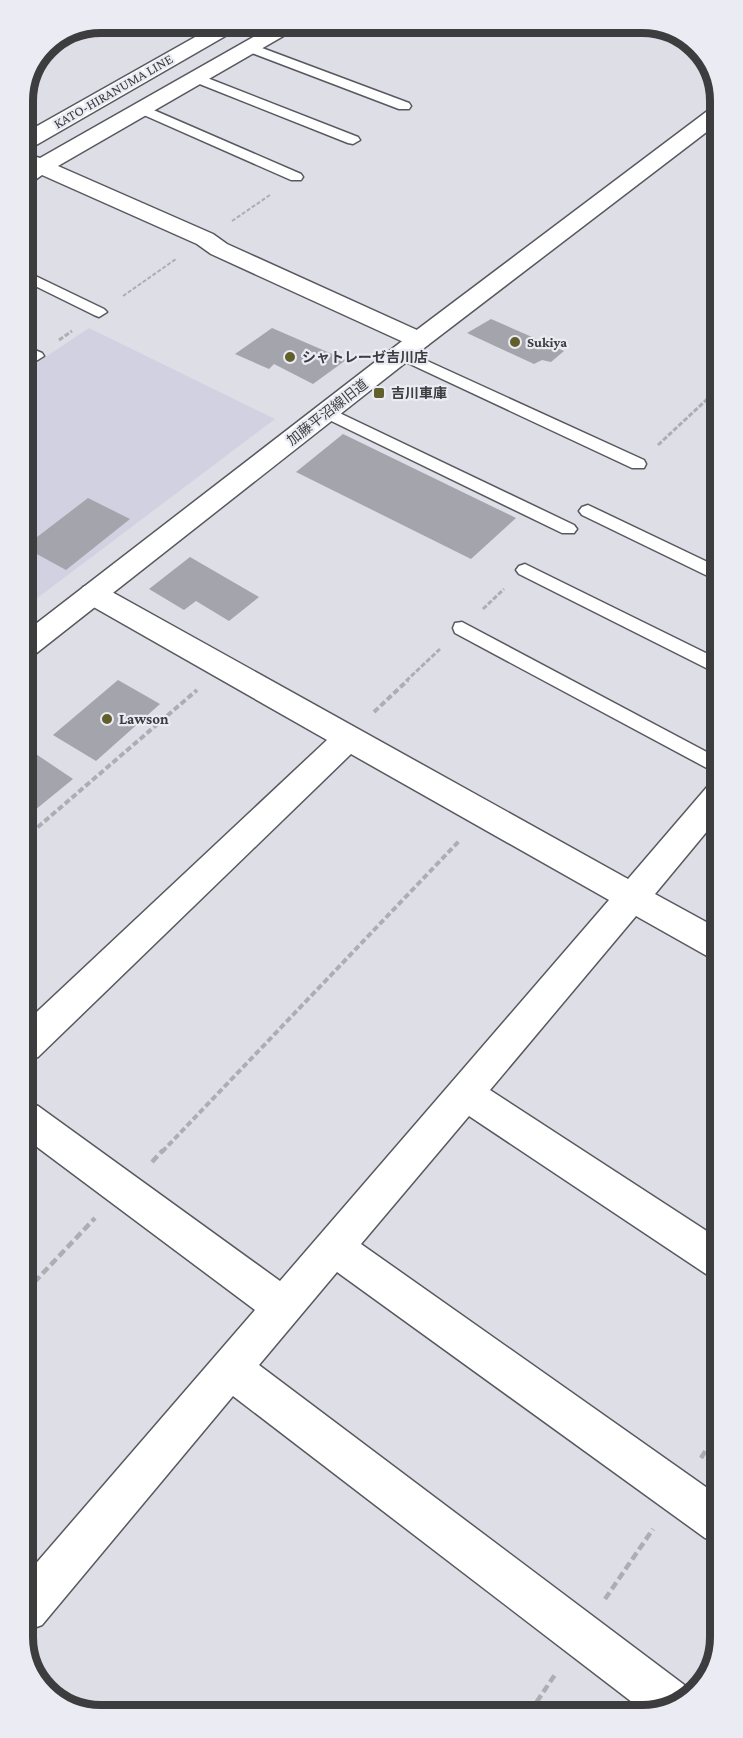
<svg xmlns="http://www.w3.org/2000/svg" width="743" height="1738" font-family="'Crimson Pro','Noto Sans JP',serif">
  <style>
    .built { fill: #d2d1e1 }
    .building { fill: #a4a4ac }
    .lines { fill: none; stroke-linecap: round; stroke-linejoin: round }
    .lane-casing { stroke: #58585f; stroke-width: 3 }
    .street-casing { stroke: #58585f; stroke-width: 3 }
    .secondary-casing { stroke: #58585f; stroke-width: 3 }
    .path-far3 { stroke: #adadb4; stroke-width: 2; stroke-dasharray: 4 2; stroke-linecap: butt }
    .path-far2 { stroke: #adadb4; stroke-width: 3; stroke-dasharray: 5 2; stroke-linecap: butt }
    .path-far1 { stroke: #adadb4; stroke-width: 4; stroke-dasharray: 6 3; stroke-linecap: butt }
    .path { stroke: #adadb4; stroke-width: 4.5; stroke-dasharray: 8 4; stroke-linecap: butt }
    .lane { fill: #fff; fill-rule: evenodd }
    .street { fill: #fff; fill-rule: evenodd }
    .secondary { fill: #fff; fill-rule: evenodd }
    .poi-dot { fill: #615f2c; stroke: #ebebf4; stroke-width: 2 }
    .labels { text-anchor: middle; stroke-width: 4.5; stroke-linejoin: round; paint-order: stroke }
    .far-street-label { font-size: 14px; fill: #3d3d40; stroke: #ebebf4 }
    .far-poi-label { font-size: 14px; font-weight: bold; fill: #3d3d40; stroke: #ebebf4; text-anchor: start }
    .poi-label { font-size: 15px; font-weight: bold; fill: #3d3d40; stroke: #ebebf4; text-anchor: start }
    .rim { fill: none; stroke: #3d3d40; stroke-width: 8 }
  </style>
  <rect width="100%" height="100%" fill="#dedee7"/>
  <!-- built -->
  <path class="built" d="M89,328L275,419L24,608L23,372Z"/>
  <!-- building -->
  <g class="building">
    <path d="M491,319L564,351L551,362L542,360L534,364L467,333Z"/>
    <path d="M272,328L346,360L313,384L274,364L269,369L235,354Z"/>
    <path d="M343,434L516,518L471,559L296,472Z"/>
    <path d="M88,498L130,519L66,570L24,547Z"/>
    <path d="M190,557L259,597L229,621L196,601L184,610L149,589Z"/>
    <path d="M118,680L160,704L96,761L53,735Z"/>
    <path d="M24,746L73,779L24,819Z"/>
  </g>
  <g class="lines">
    <defs>
      <g id="lane">
        <path d="M249,43L409,103L411,106L409,109H399L244,50L243,47Z"/>
        <path d="M197,74L358,137L360,140L353,144L348,143L192,81L190,78L192,75Z"/>
        <path d="M142,105L301,174L303,177L301,180H291L137,112L135,109Z"/>
        <path d="M23,270L104,309L107,312L99,317L94,315L23,280Z"/>
        <path d="M23,345L42,353L44,356L36,361L23,356Z"/>
        <path d="M401,349L644,460L646,464L644,468H632L395,357L393,354L395,351Z"/>
        <path d="M327,407L574,525L577,529L574,533H562L321,416L319,412Z"/>
        <path d="M588,505L718,567V581L582,515L579,511L582,507Z"/>
        <path d="M525,564L718,659V674L519,574L516,570L519,566Z"/>
        <path d="M462,622L718,758V774L455,633L453,628L455,623Z"/>
      </g>
      <g id="street">
        <path d="M278,23H302L299,27L58,166L213,234L227,244L428,335L431,340L428,345L419,347L410,345L211,254L197,244L42,175L35,180L23,181V153L40,158Z"/>
        <path d="M93,584L103,587L628,879L707,787L718,784V818L655,894L719,929V960L707,956L636,916L490,1090L719,1239L720,1279L706,1274L469,1116L361,1244L720,1497V1545L705,1538L337,1272L259,1365L691,1690L693,1693L667,1711L645,1712L233,1396L42,1625L26,1631V1575L255,1310L25,1138V1101L38,1106L280,1281L609,900L351,754L38,1057L25,1061V1023L327,740L83,601L79,594L83,587Z"/>
      </g>
      <g id="secondary">
        <path d="M220,23H244L241,27L31,148L23,149V134Z"/>
        <path d="M717,107V124L428,345L34,655L24,658V633L410,335L710,109Z"/>
      </g>
    </defs>
    <!-- lane casing -->
    <use href="#lane" class="lane-casing"/>
    <!-- street casing -->
    <use href="#street" class="street-casing"/>
    <!-- secondary casing -->
    <use href="#secondary" class="secondary-casing"/>
    <!-- path-far3 -->
    <g class="path-far3">
      <path d="M232,221L270,195"/>
      <path d="M123,296L176,259"/>
    </g>
    <!-- path-far2 -->
    <g class="path-far2">
      <path d="M59,340L72,331"/>
      <path d="M658,445L717,390"/>
      <path d="M483,609L504,589"/>
      <path d="M406,681L440,649"/>
    </g>
    <!-- path-far1 -->
    <g class="path-far1">
      <path d="M374,712L408,680"/>
      <path d="M24,839L197,690"/>
      <path d="M162,1152L460,840"/>
    </g>
    <!-- path -->
    <g class="path">
      <path d="M152,1162L163,1150"/>
      <path d="M26,1291L95,1218"/>
      <path d="M701,1458L720,1429"/>
      <path d="M605,1599L653,1529"/>
      <path d="M530,1712L556,1673"/>
    </g>
    <!-- lane -->
    <use href="#lane" class="lane"/>
    <!-- street -->
    <use href="#street" class="street"/>
    <!-- secondary -->
    <use href="#secondary" class="secondary"/>
  </g>
  <!-- markers -->
  <g class="poi-dot">
    <circle cx="515" cy="342" r="6"/>
    <circle cx="290" cy="357" r="6"/>
    <rect x="373" y="387" width="12" height="12" rx="3"/>
    <circle cx="107" cy="719" r="6"/>
  </g>
  <g class="labels">
    <!-- far-street labels -->
    <g class="far-street-label">
      <text transform="translate(113 91) rotate(-30)" y="5">KATO-HIRANUMA LINE</text>
      <text transform="translate(327 412) rotate(-38)" y="5">加藤平沼線旧道</text>
    </g>
    <!-- far-poi labels -->
    <g class="far-poi-label">
      <text x="527" y="347">Sukiya</text>
      <text x="302" y="362">シャトレーゼ吉川店</text>
      <text x="391" y="398">吉川車庫</text>
    </g>
    <!-- poi labels -->
    <g class="poi-label">
      <text x="119" y="724">Lawson</text>
    </g>
  </g>
  <!-- crop -->
  <path d="M0 0H743V1738H0ZM101 33H642A68 68 0 0 1 710 101V1637A68 68 0 0 1 642 1705H101A68 68 0 0 1 33 1637V101A68 68 0 0 1 101 33Z" fill="#ebebf4" fill-rule="evenodd"/>
  <path class="rim" d="M101 33H642A68 68 0 0 1 710 101V1637A68 68 0 0 1 642 1705H101A68 68 0 0 1 33 1637V101A68 68 0 0 1 101 33Z"/>
</svg>
